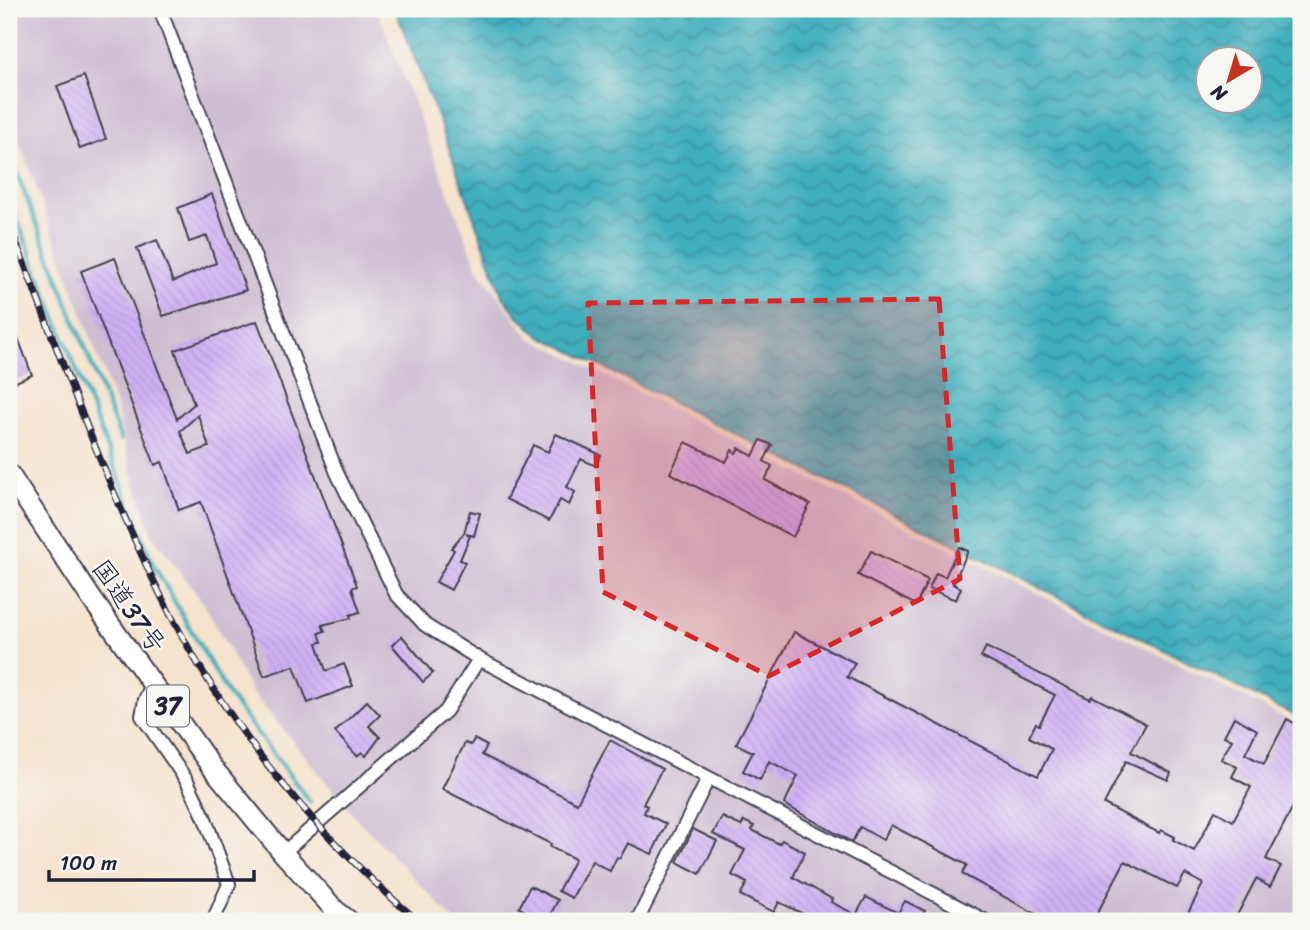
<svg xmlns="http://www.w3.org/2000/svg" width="1310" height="930" font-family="Sriracha,'Klee One',sans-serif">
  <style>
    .industrial { fill: #cebed1 }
    .water { fill: url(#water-waves); stroke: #32687c; stroke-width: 2; fill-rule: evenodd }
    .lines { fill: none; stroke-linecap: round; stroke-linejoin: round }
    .stream { stroke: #41afbd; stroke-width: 4.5 }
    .building { fill: url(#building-back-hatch); fill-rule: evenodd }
    .minor-casing { stroke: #423f51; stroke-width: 16 }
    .highway-casing { stroke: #423f51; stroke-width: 23 }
    .minor { stroke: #fff; stroke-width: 12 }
    .highway { stroke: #fff; stroke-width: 19 }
    .rail-casing { stroke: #22223b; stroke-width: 7 }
    .rail { stroke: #f6f6f2; stroke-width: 4.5; stroke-dasharray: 13; stroke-linecap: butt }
    .marked { fill: #d62828; fill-opacity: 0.2; stroke: #d62828; stroke-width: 5; stroke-dasharray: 14 9; stroke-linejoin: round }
    .labels { text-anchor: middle; stroke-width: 5; stroke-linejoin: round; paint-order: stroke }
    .shield { fill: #f6f6f2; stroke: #626272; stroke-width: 2 }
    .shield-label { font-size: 24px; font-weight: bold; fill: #22223b }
    .street-label { font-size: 26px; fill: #22223b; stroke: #f6f6f2 }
  </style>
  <defs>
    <pattern id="water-waves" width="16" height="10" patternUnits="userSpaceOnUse" patternTransform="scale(1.75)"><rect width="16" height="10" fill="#41afbd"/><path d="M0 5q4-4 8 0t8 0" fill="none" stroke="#368e9b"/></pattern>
    <pattern id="building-back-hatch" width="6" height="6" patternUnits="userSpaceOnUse" patternTransform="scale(1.75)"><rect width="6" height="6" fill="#ceb0f4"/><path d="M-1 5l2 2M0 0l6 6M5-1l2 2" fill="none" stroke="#b197d2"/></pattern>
  </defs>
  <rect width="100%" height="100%" fill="#f6f6f2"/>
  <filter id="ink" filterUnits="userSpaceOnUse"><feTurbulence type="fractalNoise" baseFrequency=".0143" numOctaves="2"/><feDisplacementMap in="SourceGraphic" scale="14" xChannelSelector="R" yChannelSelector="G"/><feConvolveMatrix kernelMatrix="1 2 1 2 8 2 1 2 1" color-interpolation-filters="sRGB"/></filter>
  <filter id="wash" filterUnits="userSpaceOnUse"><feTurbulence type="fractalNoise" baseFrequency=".00686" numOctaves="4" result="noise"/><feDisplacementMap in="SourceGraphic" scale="28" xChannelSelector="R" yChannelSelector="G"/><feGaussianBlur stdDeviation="1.57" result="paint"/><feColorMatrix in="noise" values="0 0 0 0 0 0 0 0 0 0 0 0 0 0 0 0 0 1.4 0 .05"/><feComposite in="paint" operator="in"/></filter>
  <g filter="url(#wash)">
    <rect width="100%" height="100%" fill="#f5e3cd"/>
    <!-- industrial -->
    <path class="industrial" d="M9,9H377L478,269L529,337L1301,726V921H455L357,819L252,692L204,604L152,534L131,470L116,406L9,113Z"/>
    <!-- water -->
    <path class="water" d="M395,9H1301V719L539,335L518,316L502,295L439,121ZM1208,60H1250V102H1208Z"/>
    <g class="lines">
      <!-- stream -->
      <g class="stream">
        <path d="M9,153L121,440"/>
        <path d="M9,199L153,564L229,696L310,802"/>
      </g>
    </g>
    <g id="blocks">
      <!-- building -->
      <g class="building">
        <path d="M84,76L106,139L80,149L57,86Z"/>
        <path d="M212,194L246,290L163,316L137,248L157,240L173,282L216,263L207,236L189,242L178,208Z"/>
        <path d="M115,258L177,419L194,404L175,350L257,321L357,586L352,588L360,612L350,615L351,618L322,625L325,631L319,633L322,642L317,643L326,671L344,664L353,686L308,703L294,666L264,676L201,502L179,510L162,462L155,465L81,271ZM198,415L209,447L190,454L180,431Z"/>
        <path d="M9,314L32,375L9,385Z"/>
        <path d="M556,434L601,455L596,466L581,459L567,487L575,492L569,505L560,500L549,521L506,499L533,445L548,452Z"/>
        <path d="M761,440L772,445L764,461L772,466L765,480L810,504L793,537L670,473L686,442L726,462L732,450L736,453L739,448L753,456Z"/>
        <path d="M470,511L480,513L474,536L466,534L470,536L460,560L465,562L451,590L436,582L454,550L451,548L464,533Z"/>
        <path d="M959,547L968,551L953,584L961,588L956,600L929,589L936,573L945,577Z"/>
        <path d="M871,551L928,580L916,605L858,575Z"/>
        <path d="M794,632L855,663L847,677L1038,776L1052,749L1029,737L1036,723L1039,725L1055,695L981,657L986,647L1090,699L1092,696L1146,724L1131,752L1171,773L1168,780L1126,761L1104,804L1159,833L1161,830L1175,837L1173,840L1194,851L1215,811L1233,821L1251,787L1232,777L1237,767L1221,759L1232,740L1224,736L1234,717L1257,730L1245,754L1264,764L1287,719L1301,727V791L1266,859L1281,866L1270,887L1256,879L1234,921H1195L1186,917L1203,884L1185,874L1177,888L1125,861L1093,921H1049L962,874L967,865L891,825L883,840L860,827L852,842L784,804L798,776L769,761L760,780L743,771L753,752L736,744Z"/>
        <path d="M402,636L433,673L423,682L392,645Z"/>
        <path d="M367,701L380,715L369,726L380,737L366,756L362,752L357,756L335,732Z"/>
        <path d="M474,739L487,746L482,755L577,803L610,740L662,769L643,804L647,806L644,813L666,824L652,854L628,843L620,858L617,857L610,871L592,861L572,898L558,891L575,859L550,847L551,844L442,789L465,743L471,745Z"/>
        <path d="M722,817L741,826L744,821L754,826L752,830L779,844L782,840L805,852L793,877L832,899L831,902L856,915L866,897L898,913L905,901L925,911L920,921H818L779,902L774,912L740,895L747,883L732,875L745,850L713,834Z"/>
        <path d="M693,829L717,841L700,874L677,862Z"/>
        <path d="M530,886L558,900L547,921L519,908Z"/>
      </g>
    </g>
  </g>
  <g filter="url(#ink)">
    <use href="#blocks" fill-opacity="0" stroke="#423f51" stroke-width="2"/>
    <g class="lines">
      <defs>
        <g id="minor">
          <path d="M160,9L337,473L396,594L425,625L479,659L986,921"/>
          <path d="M152,684L145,700L142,716L187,781L204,816L229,884L213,921"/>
          <path d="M283,853L446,711L479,659"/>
          <path d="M637,921L708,779"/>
        </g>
        <path id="highway" d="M9,474L91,598L211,766L283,853L335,910L349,921"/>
      </defs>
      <!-- minor casing -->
      <use href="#minor" class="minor-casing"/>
      <!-- highway casing -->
      <use href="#highway" class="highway-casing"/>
      <!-- minor -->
      <use href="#minor" class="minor"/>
      <!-- highway -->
      <use href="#highway" class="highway"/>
      <defs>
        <path id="rail" d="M9,224C57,347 103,478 161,596C223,721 312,831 418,921"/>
      </defs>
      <!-- rail casing -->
      <use href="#rail" class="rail-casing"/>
      <!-- rail -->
      <use href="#rail" class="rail"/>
    </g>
  </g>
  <!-- marked area -->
  <path class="marked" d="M939,299L960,579L769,676L603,592L588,303Z"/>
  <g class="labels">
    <!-- shield labels -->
    <rect class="shield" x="147" y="685.5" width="42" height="41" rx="5"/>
    <g class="shield-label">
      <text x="168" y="714">37</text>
    </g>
    <!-- street labels -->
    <g class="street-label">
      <text transform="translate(129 606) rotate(55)" y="9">国道37号</text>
    </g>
  </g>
  <!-- margin -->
  <rect width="1310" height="930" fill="none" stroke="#f6f6f2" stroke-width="35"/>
  <!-- north arrow -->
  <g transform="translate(1229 80) rotate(218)"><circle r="33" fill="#f6f6f2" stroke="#a1a1a9" stroke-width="2"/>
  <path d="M0-5L12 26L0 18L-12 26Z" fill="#c8321e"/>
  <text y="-10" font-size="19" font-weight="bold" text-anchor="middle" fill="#22223b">N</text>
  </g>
  <!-- scale -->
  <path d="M49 870v10h205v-10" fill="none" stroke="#22223b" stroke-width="3.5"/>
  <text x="60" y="870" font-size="21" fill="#22223b" stroke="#f6f6f2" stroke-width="5" paint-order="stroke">100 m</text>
</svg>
